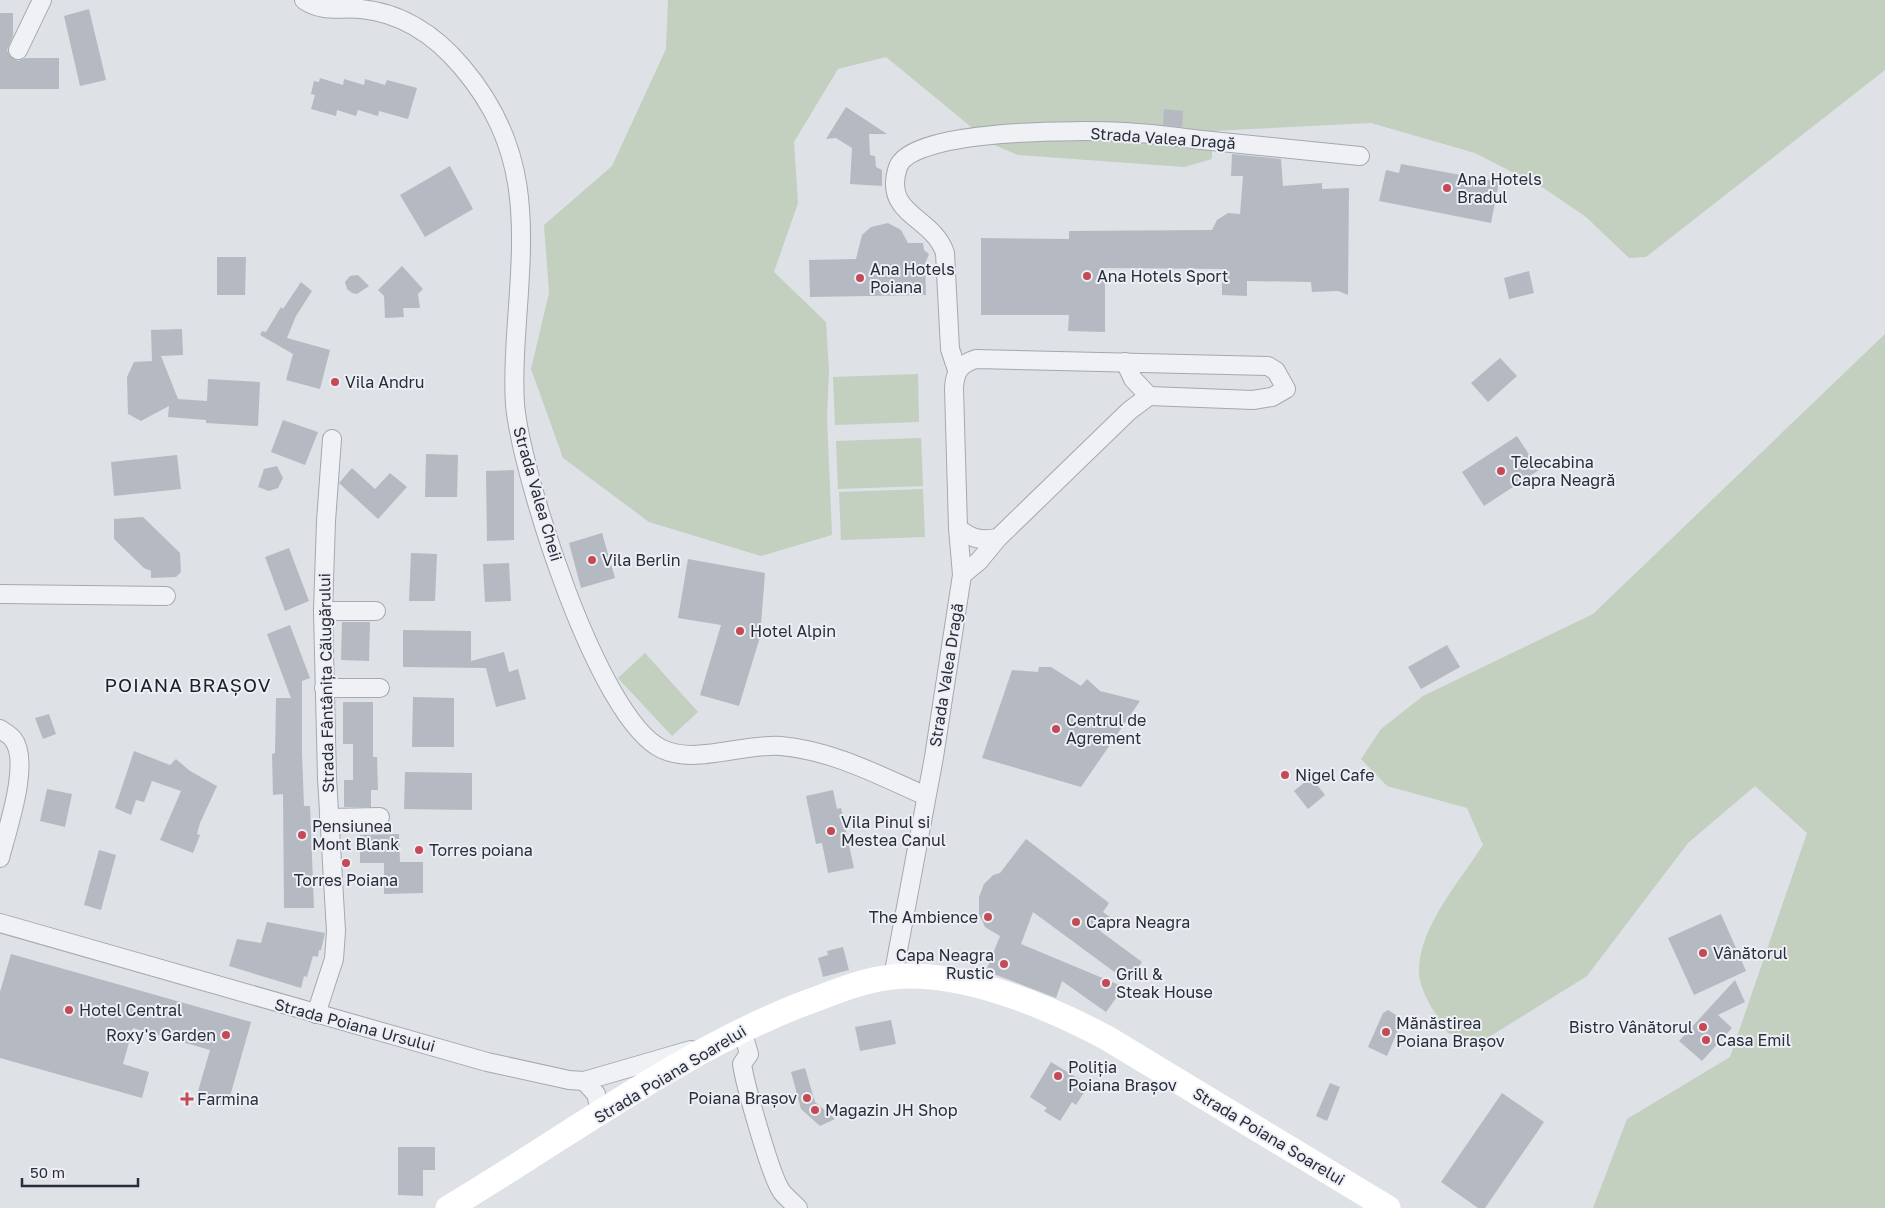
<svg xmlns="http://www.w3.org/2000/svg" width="1885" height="1208" font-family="'Golos Text',sans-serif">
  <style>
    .green { fill: #c3cfbf }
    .building { fill: #b5bac2 }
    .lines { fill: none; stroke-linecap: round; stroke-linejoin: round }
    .street-casing { stroke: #a4a8b0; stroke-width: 20 }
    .street { stroke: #f0f1f5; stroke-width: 18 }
    .secondary { stroke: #fff; stroke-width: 25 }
    .poi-dot { fill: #c44a57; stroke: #edeff4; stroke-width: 2 }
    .labels { text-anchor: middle; stroke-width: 4; stroke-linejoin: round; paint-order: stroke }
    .street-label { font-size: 16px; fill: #282e3c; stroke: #edeff4 }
    .poi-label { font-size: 16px; fill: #282e3c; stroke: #edeff4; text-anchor: start }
    .quarter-label { font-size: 19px; letter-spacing: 1px; fill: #1a202c; stroke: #edeff4 }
  </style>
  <rect width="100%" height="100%" fill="#dee1e6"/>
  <!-- green -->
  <g class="green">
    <path d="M668,0H1885V70L1646,257L1629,258L1586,217L1545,189L1475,153L1371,123L1212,131V159L1184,167L1018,155L992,144L886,57L838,69L794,142L798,203L774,272L826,322L829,371L827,418L832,535L761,556L649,522L563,458L531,369L549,293L544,225L612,166L666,49Z"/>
    <path d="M1885,334V1208H1593L1627,1119L1730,1057L1807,833L1755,786L1688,843L1587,976L1481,1042L1448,1033C1437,1015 1419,993 1419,971C1419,927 1460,881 1483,845L1467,808L1387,786L1361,759L1381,729L1423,696L1593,614Z"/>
    <path d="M918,374L919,422L835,425L833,377Z"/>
    <path d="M921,438L923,486L838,489L836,441Z"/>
    <path d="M923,489L925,537L841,540L839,492Z"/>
    <path d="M645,653L698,712L672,736L618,678Z"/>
  </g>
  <!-- building -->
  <g class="building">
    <path d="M89,9L106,80L80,86L64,16Z"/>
    <path d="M0,13H13V36L7,50L10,56L18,61L25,58H59V89H0Z"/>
    <path d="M320,78L343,85L344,79L364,85L365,79L385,85L387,80L417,88L408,119L379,111L378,116L358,110L356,116L337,110L336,116L311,109L315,95L311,94L314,81L319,82Z"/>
    <path d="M846,107L887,134H869L870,155L875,156L876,167L882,170V186L850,184L852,148L836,138L826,139Z"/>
    <path d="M1164,109L1183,111L1182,127L1163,125Z"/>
    <path d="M1232,154L1281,159L1283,186L1322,183V189L1349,188L1348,295L1338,291L1312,292L1311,282L1247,281V296L1222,295V269L1105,268V332L1068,331L1069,315H981V238L1069,239V231L1212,230L1217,220L1228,213L1240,214L1243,176H1231Z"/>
    <path d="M1401,164L1499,182L1491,223L1379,201L1386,170L1399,173Z"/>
    <path d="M450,166L473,209L425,237L400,195Z"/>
    <path d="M888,223L901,230L908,243H923L924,250L929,254L925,264L926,295L810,297L809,260L856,259L862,235L871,227Z"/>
    <path d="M217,257H246L245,295H217Z"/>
    <path d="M402,266L423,289L418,294L420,308H403L404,317L385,318L384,296L378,290Z"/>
    <path d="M1529,271L1534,293L1509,299L1504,278Z"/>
    <path d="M358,275L369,286L357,294L352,293L347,289L345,282L350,276Z"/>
    <path d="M301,282L312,291L296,316L287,338L330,350L320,389L286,380L293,354L260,335L262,331L266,332L281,307L283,309Z"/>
    <path d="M182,329L183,355L161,356L178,399L207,401L208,379L260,382L258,426L206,423V420L168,417L169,406L141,421L128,414L127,377L134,362L152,361L151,330Z"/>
    <path d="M1500,358L1517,376L1488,402L1471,383Z"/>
    <path d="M283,420L318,432L305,465L271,452Z"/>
    <path d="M1517,436L1539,470L1484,506L1462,472Z"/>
    <path d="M426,454L458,455L457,497H425Z"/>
    <path d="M177,455L181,489L114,496L111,462Z"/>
    <path d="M277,466L283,478L278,488L269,491L258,487L264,469Z"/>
    <path d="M352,468L375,489L390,473L407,487L378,519L339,483Z"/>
    <path d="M514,470V540L487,541L486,471Z"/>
    <path d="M143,517L180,553L181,572L176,577L151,578V571L144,568L114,539V519Z"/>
    <path d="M602,533L615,578L581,588L569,543Z"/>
    <path d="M289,548L309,601L285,611L265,557Z"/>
    <path d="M411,553L437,554L435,601H409Z"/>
    <path d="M688,559L765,573L760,637L739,706L700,695L721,625L678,618Z"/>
    <path d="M509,563L511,601L485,602L483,564Z"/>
    <path d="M342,622H370L369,661L341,660Z"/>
    <path d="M290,625L310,678L302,681V752L304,806H310L314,908H284L283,794L273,795L272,754L275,753L276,698H291L267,634Z"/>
    <path d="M403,630L471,631V661L504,652L509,672L518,669L526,699L496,707L486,668L403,667Z"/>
    <path d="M1447,645L1460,667L1421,689L1408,667Z"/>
    <path d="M1039,667H1051L1081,686L1087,679L1100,691L1140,701L1081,787L982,758L1012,670L1038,672Z"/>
    <path d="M413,697L454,698V747H412Z"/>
    <path d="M343,702H373V757H377L378,790H371V807H344V780H353V744H343Z"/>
    <path d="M49,714L56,734L43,739L35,718Z"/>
    <path d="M134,751L170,765L176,759L190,771L217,786L200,823L197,834L200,835L193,853L160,840L181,791L152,781L144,802L136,800L131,815L115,808Z"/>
    <path d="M405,772L472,773V810L404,809Z"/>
    <path d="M1311,777L1325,795L1308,809L1294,791Z"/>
    <path d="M47,789L72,794L65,827L40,821Z"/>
    <path d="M833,790L837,809L841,808L854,868L828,873L822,843L816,844L806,796Z"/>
    <path d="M399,834L400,862H423V893L384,894V863H360V835Z"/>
    <path d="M1026,839L1109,903L1103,912L1110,917L1100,931L1142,962L1128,982L1033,912L1021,944L1124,987L1106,1012L1062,981L1056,998L986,971L1000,936L985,927L979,914V897L984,884L993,875L1000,873Z"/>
    <path d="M99,850L116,855L101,910L84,905Z"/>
    <path d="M1721,914L1746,971L1694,995L1668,938Z"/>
    <path d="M267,922L325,933L321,950H319L318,957L313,956L307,977L304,976L301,988L229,966L237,939L261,943Z"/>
    <path d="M843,947L849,970L823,977L818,958L828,955L827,951Z"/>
    <path d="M11,954L251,1022L227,1107L196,1098L210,1050L133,1028L123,1064L149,1072L142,1098L0,1058V992Z"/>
    <path d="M1735,980L1745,1002L1718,1015L1732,1028L1702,1061L1679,1041Z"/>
    <path d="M1388,1010L1399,1017L1401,1023L1387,1056L1368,1047L1383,1013Z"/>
    <path d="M891,1020L896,1044L860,1051L855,1027Z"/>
    <path d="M1051,1062L1079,1079L1078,1082L1087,1088L1076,1105L1072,1102L1060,1121L1044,1111L1047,1108L1030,1097Z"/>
    <path d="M805,1068L815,1102L835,1119L820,1126L801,1109L791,1072Z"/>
    <path d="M1330,1083L1340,1087L1327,1121L1316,1116Z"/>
    <path d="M1502,1093L1544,1122L1485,1208H1478L1441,1182Z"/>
    <path d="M398,1147H435V1170H423V1196L398,1195Z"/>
  </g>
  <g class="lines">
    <defs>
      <g id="street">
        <path d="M304,0C323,13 340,7 361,9C403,13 435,35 462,67C530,147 524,222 517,321C515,349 513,376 515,404C521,474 598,719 662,749C696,765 744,743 781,746C834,751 878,775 926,796"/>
        <path d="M18,50L42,0"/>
        <path d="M1125,362L1133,379L1149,396"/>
        <path d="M957,370L950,349L945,253C933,216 882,215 898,167C912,128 1085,130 1123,132C1150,133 1176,137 1202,140C1255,145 1307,151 1360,156"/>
        <path d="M958,528C972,539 980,541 998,538"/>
        <path d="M962,575L979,561L998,538L1129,411L1149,396"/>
        <path d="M0,594L166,596"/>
        <path d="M323,611H376"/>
        <path d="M324,688H380"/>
        <path d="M0,729C4,732 10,735 13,739C31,762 7,830 0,858"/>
        <path d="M329,818L380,817"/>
        <path d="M0,923L487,1062L569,1080L584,1081L691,1050"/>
        <path d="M893,977L934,757L962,575L958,528L954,388C955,371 960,364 976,359L1268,366L1276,371L1286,389L1272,397L1253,400L1149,396"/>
        <path d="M316,1014L334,959L336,931L327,778L323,611L326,521L332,439"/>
        <path d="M742,1030L749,1054L742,1064C745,1084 771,1178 782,1192C786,1197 793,1203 798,1208"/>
        <path d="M584,1081L596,1094L601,1114"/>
      </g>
    </defs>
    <!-- street casing -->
    <use href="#street" class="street-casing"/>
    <!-- street -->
    <use href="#street" class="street"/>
    <!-- secondary -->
    <path class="secondary" d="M448,1208C565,1139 678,1052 805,1003C833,993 862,980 892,977C961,970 1047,1006 1107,1038L1388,1208"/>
  </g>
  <!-- markers -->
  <g class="poi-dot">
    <circle cx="1447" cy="188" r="5"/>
    <circle cx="1087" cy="276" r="5"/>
    <circle cx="860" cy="278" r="5"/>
    <circle cx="335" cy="382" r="5"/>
    <circle cx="1501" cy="471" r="5"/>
    <circle cx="592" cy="560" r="5"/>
    <circle cx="740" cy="631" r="5"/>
    <circle cx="1056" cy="729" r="5"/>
    <circle cx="1285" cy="775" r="5"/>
    <circle cx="831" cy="831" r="5"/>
    <circle cx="302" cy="835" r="5"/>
    <circle cx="419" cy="850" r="5"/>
    <circle cx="346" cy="863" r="5"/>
    <circle cx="988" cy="917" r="5"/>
    <circle cx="1076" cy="922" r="5"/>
    <circle cx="1703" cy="953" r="5"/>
    <circle cx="1004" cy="964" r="5"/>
    <circle cx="1106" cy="983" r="5"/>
    <circle cx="69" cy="1010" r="5"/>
    <circle cx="1703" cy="1027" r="5"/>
    <circle cx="1386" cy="1032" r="5"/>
    <circle cx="226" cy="1035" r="5"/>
    <circle cx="1706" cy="1040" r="5"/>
    <circle cx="1058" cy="1076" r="5"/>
    <circle cx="807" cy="1098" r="5"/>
    <path d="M184.5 1091.5h5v5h5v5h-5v5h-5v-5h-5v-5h5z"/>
    <circle cx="815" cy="1110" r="5"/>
  </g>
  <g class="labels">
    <!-- street labels -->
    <g class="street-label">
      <text transform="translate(1163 138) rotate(4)" y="6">Strada Valea Dragă</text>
      <text transform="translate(538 494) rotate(74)" y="6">Strada Valea Cheii</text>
      <text transform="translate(946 675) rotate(-81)" y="6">Strada Valea Dragă</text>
      <text transform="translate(326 683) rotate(-91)" y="6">Strada Fântânița Călugărului</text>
      <text transform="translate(355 1025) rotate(15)" y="6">Strada Poiana Ursului</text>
      <text transform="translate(670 1074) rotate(-31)" y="6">Strada Poiana Soarelui</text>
      <text transform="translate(1269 1136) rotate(31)" y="6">Strada Poiana Soarelui</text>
    </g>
    <!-- poi labels -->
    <g class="poi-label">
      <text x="1457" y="185">Ana Hotels<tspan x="1457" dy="18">Bradul</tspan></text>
      <text x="870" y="275">Ana Hotels<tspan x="870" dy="18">Poiana</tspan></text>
      <text x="1097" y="282">Ana Hotels Sport</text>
      <text x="345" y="388">Vila Andru</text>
      <text x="1511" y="468">Telecabina<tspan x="1511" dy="18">Capra Neagră</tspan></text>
      <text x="602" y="566">Vila Berlin</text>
      <text x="750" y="637">Hotel Alpin</text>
      <text x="1066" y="726">Centrul de<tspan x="1066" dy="18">Agrement</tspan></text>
      <text x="1295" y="781">Nigel Cafe</text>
      <text x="841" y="828">Vila Pinul si<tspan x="841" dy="18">Mestea Canul</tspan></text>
      <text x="312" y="832">Pensiunea<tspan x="312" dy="18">Mont Blank</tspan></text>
      <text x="429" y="856">Torres poiana</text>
      <text x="346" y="886" text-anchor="middle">Torres Poiana</text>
      <text x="978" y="923" text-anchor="end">The Ambience</text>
      <text x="1086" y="928">Capra Neagra</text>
      <text x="1713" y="959">Vânătorul</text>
      <text x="994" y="961" text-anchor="end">Capa Neagra<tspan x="994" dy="18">Rustic</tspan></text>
      <text x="1116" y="980">Grill &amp;<tspan x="1116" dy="18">Steak House</tspan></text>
      <text x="79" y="1016">Hotel Central</text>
      <text x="1396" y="1029">Mănăstirea<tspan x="1396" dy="18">Poiana Brașov</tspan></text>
      <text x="1693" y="1033" text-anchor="end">Bistro Vânătorul</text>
      <text x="216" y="1041" text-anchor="end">Roxy's Garden</text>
      <text x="1716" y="1046">Casa Emil</text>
      <text x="1068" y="1073">Poliția<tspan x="1068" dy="18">Poiana Brașov</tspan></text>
      <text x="797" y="1104" text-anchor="end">Poiana Brașov</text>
      <text x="197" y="1105">Farmina</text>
      <text x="825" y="1116">Magazin JH Shop</text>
    </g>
    <!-- quarter labels -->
    <g class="quarter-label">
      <text x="188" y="692">POIANA BRAȘOV</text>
    </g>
  </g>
  <!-- scale -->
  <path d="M22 1178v8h116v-8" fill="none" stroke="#282e3c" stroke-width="2.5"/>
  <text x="30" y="1178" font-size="15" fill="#282e3c" stroke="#edeff4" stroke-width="4" paint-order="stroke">50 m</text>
</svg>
